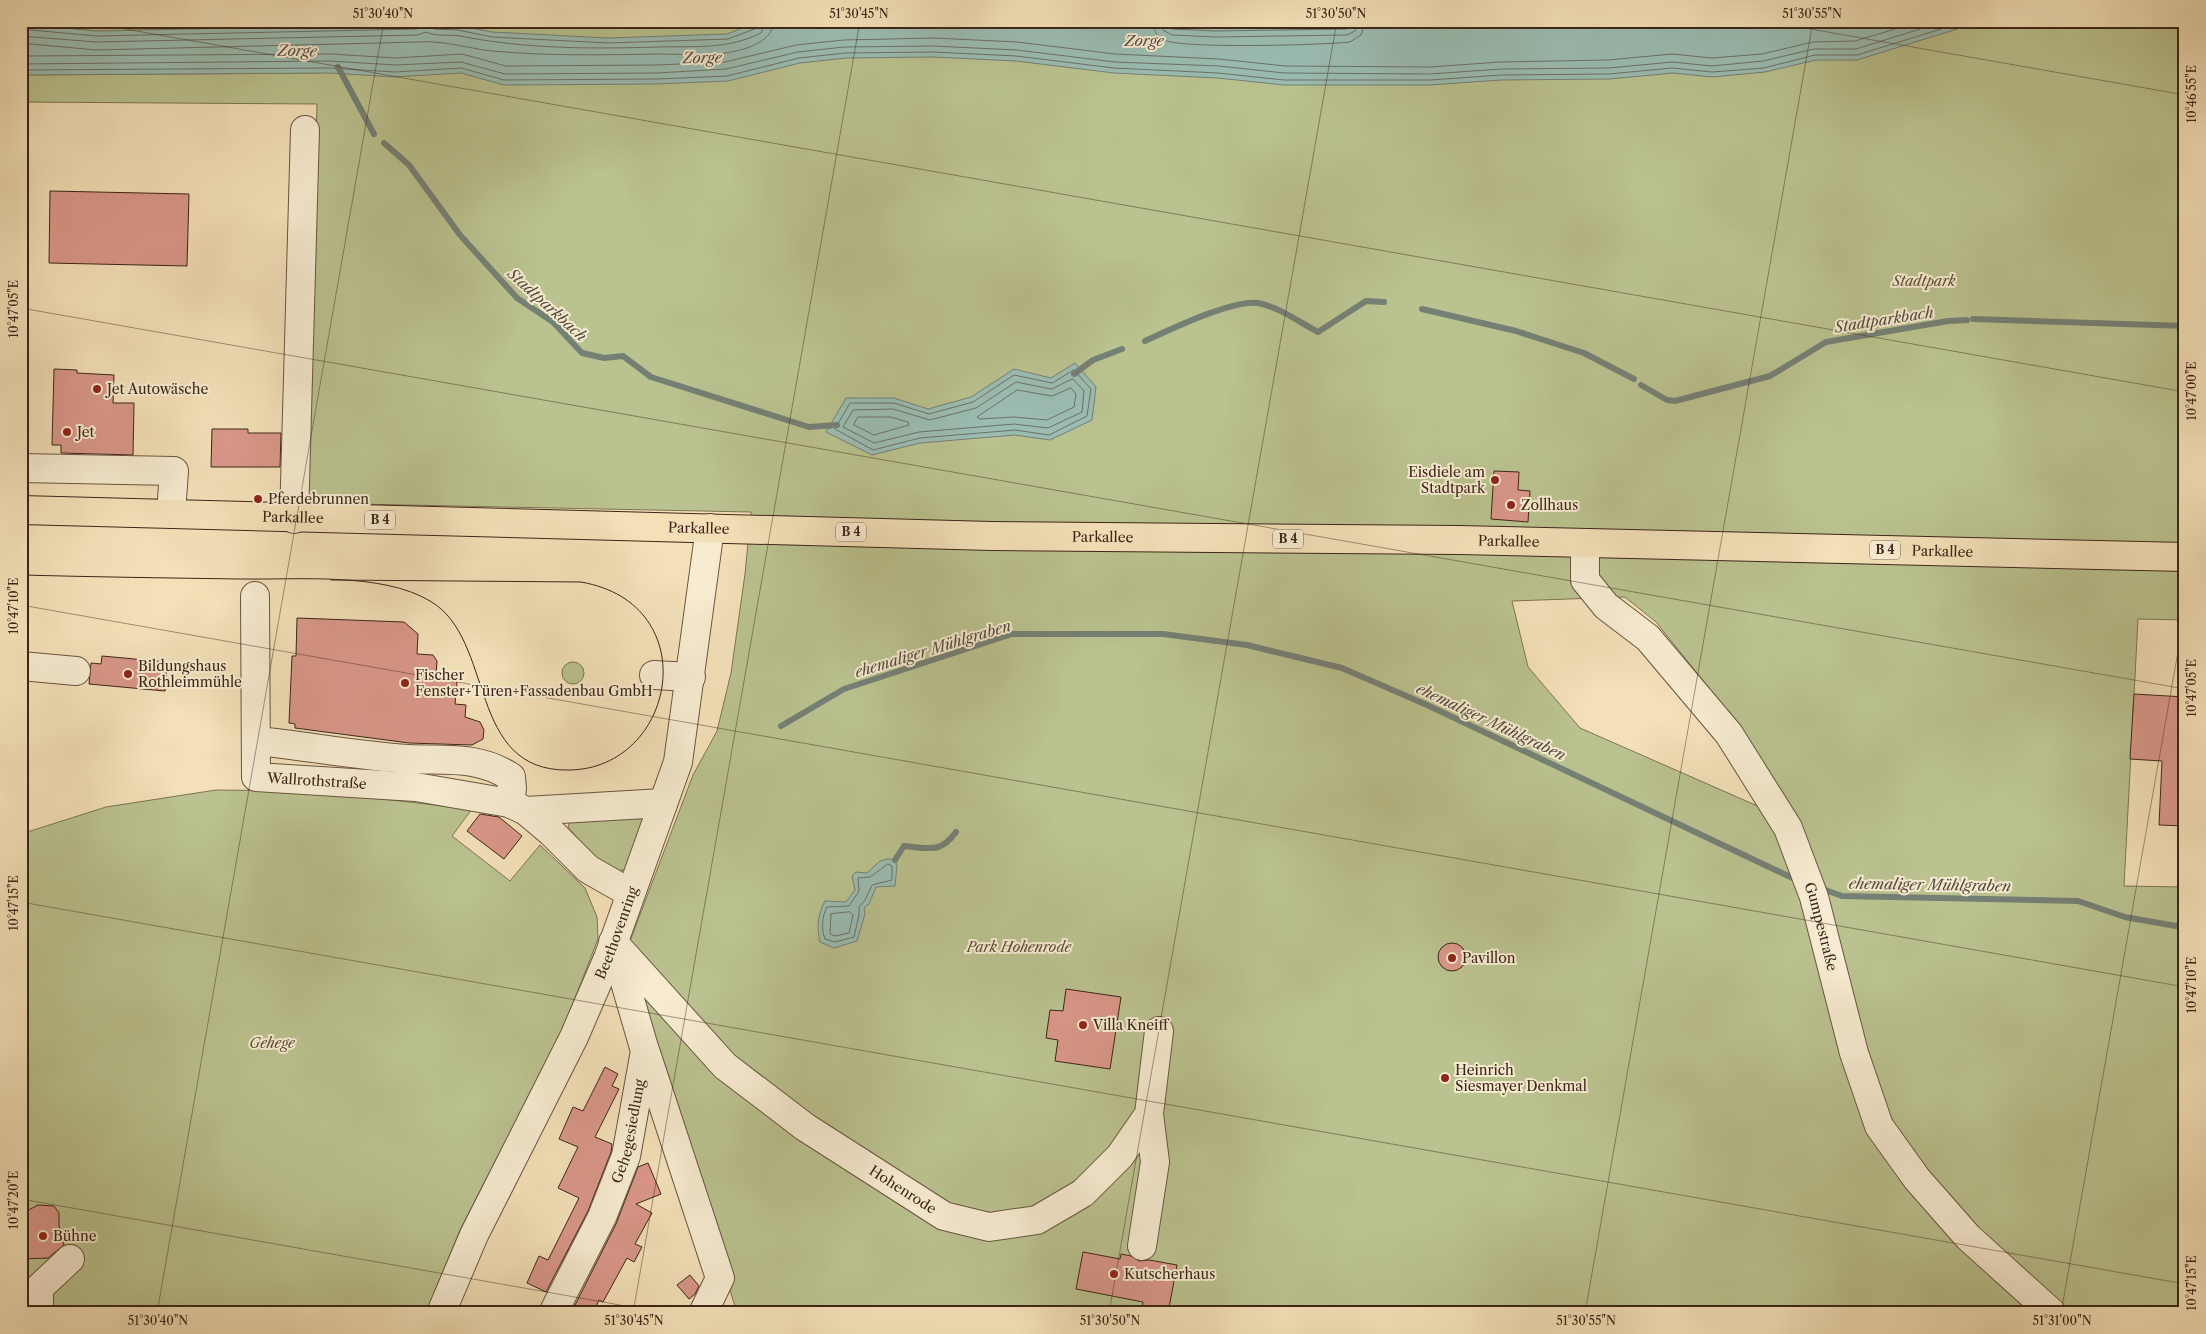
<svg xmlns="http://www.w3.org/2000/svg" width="2206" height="1334" font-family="'Libre Caslon Text',serif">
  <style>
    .green { fill: #bac28f; stroke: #7c7454; fill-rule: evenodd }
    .water { fill: #9bbdb3; stroke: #758075 }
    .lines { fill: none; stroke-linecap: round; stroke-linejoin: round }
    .shore { stroke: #6c7166; stroke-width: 1 }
    .stream { stroke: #758075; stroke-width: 6 }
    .building { fill: #d99789; stroke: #3d2518 }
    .minor-casing { stroke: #6a5440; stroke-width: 30 }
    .major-casing { stroke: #3d2518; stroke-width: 30 }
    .minor { stroke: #f7ebd1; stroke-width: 28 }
    .major { stroke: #f3e0b8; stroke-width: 28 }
    .tram { stroke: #3d2518; stroke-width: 1 }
    .ticks { fill: none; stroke: #3d2518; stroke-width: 1; stroke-opacity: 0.45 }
    .poi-dot { fill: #8f2418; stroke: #f7ebd1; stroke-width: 2 }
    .labels { text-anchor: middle; stroke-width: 4; stroke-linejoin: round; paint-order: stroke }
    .shield { fill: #f7ebd1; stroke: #756050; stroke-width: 1 }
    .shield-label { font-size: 12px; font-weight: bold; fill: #3d2518 }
    .park-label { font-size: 14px; font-style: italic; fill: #5c4c36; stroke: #f7ebd1 }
    .poi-label { font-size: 14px; fill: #3d2518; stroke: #f7ebd1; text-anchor: start }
    .street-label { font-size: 14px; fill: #3d2518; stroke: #f7ebd1 }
    .water-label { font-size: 15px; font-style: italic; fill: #544b3f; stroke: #f7ebd1 }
    .neatline { fill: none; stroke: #3d2518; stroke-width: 2 }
    .ticks-label { font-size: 12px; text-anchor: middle; fill: #3d2518 }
  </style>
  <rect width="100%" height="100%" fill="#f3e0b8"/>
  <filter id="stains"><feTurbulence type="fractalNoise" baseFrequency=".004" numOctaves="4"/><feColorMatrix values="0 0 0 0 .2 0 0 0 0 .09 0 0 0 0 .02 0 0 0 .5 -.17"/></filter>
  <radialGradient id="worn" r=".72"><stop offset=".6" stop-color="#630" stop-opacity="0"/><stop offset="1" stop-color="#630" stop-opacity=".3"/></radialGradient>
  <!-- green -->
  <g class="green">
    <path d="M21,21H2185V620L2138,619L2124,886L2185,887V1313H737L640,996L630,941L693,775L717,731L731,673L745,574L751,512L308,503L317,104L21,102V75L318,73L320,26L96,31L21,24ZM1625,597L1656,622L1738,724L1794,822L1580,728L1528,667L1512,601Z"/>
    <circle cx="573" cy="673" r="11"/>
    <path d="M216,790L309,791L472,809L452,836L510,881L540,845L585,888L597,917L598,939L563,1029L460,1230L426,1313H21V834L106,807Z"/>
    <path d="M636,813L645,818L626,869L618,871L601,866L568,827L570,821Z"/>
  </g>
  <!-- water -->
  <g class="water">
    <path d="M761,21H1151L1215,26L1406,21H1983L1857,60H1816L1765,72L1712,77L1673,73L1609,79L1501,80L1430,85H1284L1218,78L1114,73L1016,61L933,57L846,58L800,63L728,81L657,84L504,85L461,73L395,77L330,73L21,75V24L96,31L430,24L458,25L492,32L608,38L727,34Z"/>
    <path d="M1075,363L1096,387L1092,420L1050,440L1015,435L920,443L872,455L826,432L846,398H894L928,409L971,397L1014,369L1051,378Z"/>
    <path d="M888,859L895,860L897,865L895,886L876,887L869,904L864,908L865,914L857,941L834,948L820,942C817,928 817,915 825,901L846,902L855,890L852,876L856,872L867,873L880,861Z"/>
  </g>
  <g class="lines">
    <!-- shore -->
    <g class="shore">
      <path d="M430,21L434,29L458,30L492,37L608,43L728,39L757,28L760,21"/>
      <path d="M1153,21C1153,29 1156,36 1164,40C1182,49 1323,45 1350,42L1361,35L1366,21"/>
      <path d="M1161,21L1163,30L1172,35L1215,37L1347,35L1355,31L1358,21"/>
      <path d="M1167,21L1168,26L1172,29L1215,31L1346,29L1351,26L1352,21"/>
      <path d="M21,29L96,36L417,29L422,26L423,21"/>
      <path d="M21,36L96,42L417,35L426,32C437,37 448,34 460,36C526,49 590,49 657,47C693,46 727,50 761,33L766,21"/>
      <path d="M21,43L96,50L417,42C442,40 466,48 492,51C547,56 603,55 659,54C682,54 708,57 731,52C748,49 773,41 774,21"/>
      <path d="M21,56L331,54L395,58L462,54L506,66L657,65L725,62L796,45L844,40L934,38L1017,42L1115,54L1219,59L1285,66L1430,67L1500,62L1608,60L1672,54L1712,58L1762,54L1813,42L1855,41L1922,21"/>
      <path d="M21,64L330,61L395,65L461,62L505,74L657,73L726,69L798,52L844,47L933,46L1017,50L1115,62L1219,66L1284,73L1430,74L1501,69L1609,68L1672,62L1712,66L1763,61L1814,49H1856L1946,21"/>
      <path d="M21,70L330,68L395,72L461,68L504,80L657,79L727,76L799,58L845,53L933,52L1016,56L1114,68L1218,73L1284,80H1430L1501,75L1609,74L1672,68L1712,72L1764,68L1815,55H1857L1967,21"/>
      <path d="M1074,370L1091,389L1087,416L1049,435L1015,430L920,438L873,450L835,429L850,403H894L929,414L973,402L1014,375L1052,383Z"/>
      <path d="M1073,379L1084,391L1082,412L1048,428L1014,424L919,432L874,443L843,427L853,410L893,409L930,420L976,408L1016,382L1051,389Z"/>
      <path d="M1071,388L1076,394L1074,407L1047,420L1014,417L980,419L977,417L1017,390L1052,396Z"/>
      <path d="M858,417H891L908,422L909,425L874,435L854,425Z"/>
      <path d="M888,864L892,866V880L872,885L865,900L859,907V915L854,937L835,942L825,939C821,929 822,916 827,907L849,906L859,891L858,878L870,877Z"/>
      <path d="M850,912L853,915L849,933L835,936L830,934L831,914Z"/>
    </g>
    <!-- stream -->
    <g class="stream">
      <path d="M338,67L374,134"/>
      <path d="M384,143L409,165L460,235L517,298L553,322L582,353L604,358L623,356L651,377L809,427L837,425"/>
      <path d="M1422,309L1516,331L1584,353L1634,379"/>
      <path d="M1973,319L2185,326"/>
      <path d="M1145,341C1169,330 1233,299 1258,303C1279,307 1299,322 1318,332L1366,301L1384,302"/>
      <path d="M1074,374L1093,360L1122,349"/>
      <path d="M1641,385L1667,400L1675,401L1770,376L1826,342L1948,321L1967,320"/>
      <path d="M781,726L844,689L1012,634H1163L1247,645L1342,668L1427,705L1801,882"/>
      <path d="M895,860L904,846C929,848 940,854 956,832"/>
      <path d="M1820,888L1842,896L2078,901L2125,917L2176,926L2185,921"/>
    </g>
  </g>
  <!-- building -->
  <g class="building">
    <path d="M50,191L189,194L187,266L49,263Z"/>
    <path d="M54,369L77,370V373L114,375L113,403H134L133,455L61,453V445H52Z"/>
    <path d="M212,429H248V433H281L280,467H211Z"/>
    <path d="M1494,471L1519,472L1518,490L1530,491L1528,522L1491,519Z"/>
    <path d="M297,618L404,622L418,634L417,654L433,655L437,661L436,675L451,676L457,682L455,704L466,705L465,717L480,722L484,730L483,739L472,745L409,743L295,728V724L289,723L292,656H296Z"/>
    <path d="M102,656L167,662L165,691L89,684L91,663L101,664Z"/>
    <path d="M2134,694L2185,697V826L2159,825L2162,761L2130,759Z"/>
    <path d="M480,814L499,817L522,836L504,859L467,831Z"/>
    <circle cx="1452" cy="957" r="14"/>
    <path d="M1066,989L1121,997L1110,1069L1055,1061L1058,1040L1046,1038L1050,1010L1063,1011Z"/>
    <path d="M605,1067L618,1074L612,1086L619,1089L595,1137L612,1144L611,1152L588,1211L546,1292L527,1283L539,1256L548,1260L579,1198L558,1188L578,1147L559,1139L573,1107L583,1111Z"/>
    <path d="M648,1163L661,1194L636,1204L652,1213L635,1244L642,1247L634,1262L627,1258L603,1302L599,1300L593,1313H571L616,1224L638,1167Z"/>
    <path d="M38,1205L54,1206L59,1213V1226L64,1245L48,1258L21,1259V1245L28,1225H21V1214Z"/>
    <path d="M1083,1252L1120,1259L1121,1254L1131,1256L1139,1261L1149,1260L1177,1265L1168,1313H1141L1143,1302L1076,1289Z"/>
    <path d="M690,1275L699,1286L695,1294L689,1299L677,1285Z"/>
  </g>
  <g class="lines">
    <defs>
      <g id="minor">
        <path d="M21,468L174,471L171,513"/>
        <path d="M294,519L305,130"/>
        <path id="s1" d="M1585,543V580L1606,606L1648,638L1729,734L1788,828L1814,897L1854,1053L1879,1126L1917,1179L1968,1237L2052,1313"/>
        <path id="s2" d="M255,596L256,777L416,787L509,803L526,811L551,832L588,869L630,893"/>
        <path d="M21,666L76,671"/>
        <path d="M654,675L691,677"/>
        <path d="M257,741C307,746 358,756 408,759C446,761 477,755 511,777L512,789L509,803"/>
        <path d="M526,811L663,803"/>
        <path id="s3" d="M613,942L725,1066L805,1127L944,1216L989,1227L1037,1220L1083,1193L1120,1156L1149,1114L1159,1031"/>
        <path d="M646,1053L720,1278L703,1313"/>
        <path d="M1142,1246L1155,1162L1149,1114"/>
        <path d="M39,1313V1288L70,1259"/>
        <path id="s4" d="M441,1313L474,1235L574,1037L608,958L678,762L710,528"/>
        <path id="s5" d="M553,1313L602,1217L626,1156L645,1051L615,948"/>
      </g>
      <g id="major">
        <path id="s6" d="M21,510L991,536L1459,540L2185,557"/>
      </g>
    </defs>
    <!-- minor casing -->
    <use href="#minor" class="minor-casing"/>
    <!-- major casing -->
    <use href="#major" class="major-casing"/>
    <!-- minor -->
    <use href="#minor" class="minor"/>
    <!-- major -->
    <use href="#major" class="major"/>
    <!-- tram -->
    <path class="tram" d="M21,575C95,577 168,578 241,579C297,580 382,572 430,601C496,639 466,772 569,770C676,769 707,604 581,582L331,580"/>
  </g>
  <!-- ticks -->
  <path class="ticks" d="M80,21L2185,392M1765,21L2185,95M21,308L2185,689M21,605L2185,987M21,902L2185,1284M21,1199L665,1313M157,1313L384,21M633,1313L860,21M1109,1313L1337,21M1585,1313L1813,21M2061,1313L2185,612"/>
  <!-- markers -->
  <g class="poi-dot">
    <circle cx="97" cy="389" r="5"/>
    <circle cx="67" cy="432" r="5"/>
    <circle cx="1495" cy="480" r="5"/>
    <circle cx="258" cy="499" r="5"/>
    <circle cx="1511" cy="505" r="5"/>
    <circle cx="128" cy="674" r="5"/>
    <circle cx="405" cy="683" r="5"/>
    <circle cx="1452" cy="958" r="5"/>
    <circle cx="1083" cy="1025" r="5"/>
    <circle cx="1445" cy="1078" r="5"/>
    <circle cx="43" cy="1236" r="5"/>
    <circle cx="1114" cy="1274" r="5"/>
  </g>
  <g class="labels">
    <!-- shield labels -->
    <g class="shield">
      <rect x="365" y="510.5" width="30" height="19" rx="4"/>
      <rect x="836" y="522.5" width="30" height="19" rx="4"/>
      <rect x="1273" y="529.5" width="30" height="19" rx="4"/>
      <rect x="1870" y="540.5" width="30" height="19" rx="4"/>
    </g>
    <g class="shield-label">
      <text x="380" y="524">B 4</text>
      <text x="851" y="536">B 4</text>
      <text x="1288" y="543">B 4</text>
      <text x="1885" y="554">B 4</text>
    </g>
    <!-- park labels -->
    <g class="park-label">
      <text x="1924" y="286">Stadtpark</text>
      <text x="1019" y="952">Park Hohenrode</text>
      <text x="272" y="1048">Gehege</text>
    </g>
    <!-- poi labels -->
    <g class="poi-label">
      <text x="107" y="394">Jet Autowäsche</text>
      <text x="77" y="437">Jet</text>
      <text x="1485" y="477" text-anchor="end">Eisdiele am<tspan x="1485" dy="16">Stadtpark</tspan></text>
      <text x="268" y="504">Pferdebrunnen</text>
      <text x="1521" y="510">Zollhaus</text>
      <text x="138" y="671">Bildungshaus<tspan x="138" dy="16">Rothleimmühle</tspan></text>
      <text x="415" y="680">Fischer<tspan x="415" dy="16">Fenster+Türen+Fassadenbau GmbH</tspan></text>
      <text x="1462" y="963">Pavillon</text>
      <text x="1093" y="1030">Villa Kneiff</text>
      <text x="1455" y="1075">Heinrich<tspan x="1455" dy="16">Siesmayer Denkmal</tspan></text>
      <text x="53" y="1241">Bühne</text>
      <text x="1124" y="1279">Kutscherhaus</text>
    </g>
    <!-- street labels -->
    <g class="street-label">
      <text dy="5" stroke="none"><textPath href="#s6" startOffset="272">Parkallee</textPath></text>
      <text dy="5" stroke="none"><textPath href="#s6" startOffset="678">Parkallee</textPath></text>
      <text dy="5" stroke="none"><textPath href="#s6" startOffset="1082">Parkallee</textPath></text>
      <text dy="5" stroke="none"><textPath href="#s6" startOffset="1488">Parkallee</textPath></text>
      <text dy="5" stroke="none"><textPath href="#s6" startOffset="1922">Parkallee</textPath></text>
      <text dy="5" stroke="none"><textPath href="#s2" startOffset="242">Wallrothstraße</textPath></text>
      <text dy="5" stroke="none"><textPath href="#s1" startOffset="464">Gumpestraße</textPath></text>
      <text dy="5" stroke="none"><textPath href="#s4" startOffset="419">Beethovenring</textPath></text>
      <text dy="5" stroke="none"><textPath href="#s5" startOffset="198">Gehegesiedlung</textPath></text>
      <text dy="5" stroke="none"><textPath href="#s3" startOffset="384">Hohenrode</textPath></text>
    </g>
    <!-- water labels -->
    <g class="water-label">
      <text x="1144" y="46">Zorge</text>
      <text transform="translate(297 51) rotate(1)" y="5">Zorge</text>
      <text transform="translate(702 58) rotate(-1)" y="5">Zorge</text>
      <text transform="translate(547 305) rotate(42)" y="5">Stadtparkbach</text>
      <text transform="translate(1884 320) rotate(-9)" y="5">Stadtparkbach</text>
      <text transform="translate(933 649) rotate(-17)" y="5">ehemaliger Mühlgraben</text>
      <text transform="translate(1491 722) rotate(25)" y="5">ehemaliger Mühlgraben</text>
      <text transform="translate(1930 885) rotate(1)" y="5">ehemaliger Mühlgraben</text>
    </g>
  </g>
  <!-- margin -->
  <rect width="2206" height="1334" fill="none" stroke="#f3e0b8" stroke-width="55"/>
  <rect x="28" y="28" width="2150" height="1278" class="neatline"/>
  <g class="ticks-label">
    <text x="383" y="18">51°30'40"N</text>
    <text x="859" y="18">51°30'45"N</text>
    <text x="1336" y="18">51°30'50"N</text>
    <text x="1812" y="18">51°30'55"N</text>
    <text transform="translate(2192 94) rotate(-90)" y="4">10°46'55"E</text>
    <text transform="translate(14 309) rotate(-90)" y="4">10°47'05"E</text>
    <text transform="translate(2192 391) rotate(-90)" y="4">10°47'00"E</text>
    <text transform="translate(14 606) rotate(-90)" y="4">10°47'10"E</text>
    <text transform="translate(2192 688) rotate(-90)" y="4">10°47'05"E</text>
    <text transform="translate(14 903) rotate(-90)" y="4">10°47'15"E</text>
    <text transform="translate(2192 985) rotate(-90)" y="4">10°47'10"E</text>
    <text transform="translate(14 1200) rotate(-90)" y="4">10°47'20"E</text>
    <text transform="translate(2192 1283) rotate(-90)" y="4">10°47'15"E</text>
    <text x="158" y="1325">51°30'40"N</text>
    <text x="634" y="1325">51°30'45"N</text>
    <text x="1110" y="1325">51°30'50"N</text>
    <text x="1586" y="1325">51°30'55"N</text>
    <text x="2062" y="1325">51°31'00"N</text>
  </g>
  <rect width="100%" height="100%" filter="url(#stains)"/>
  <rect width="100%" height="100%" fill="url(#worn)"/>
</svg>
